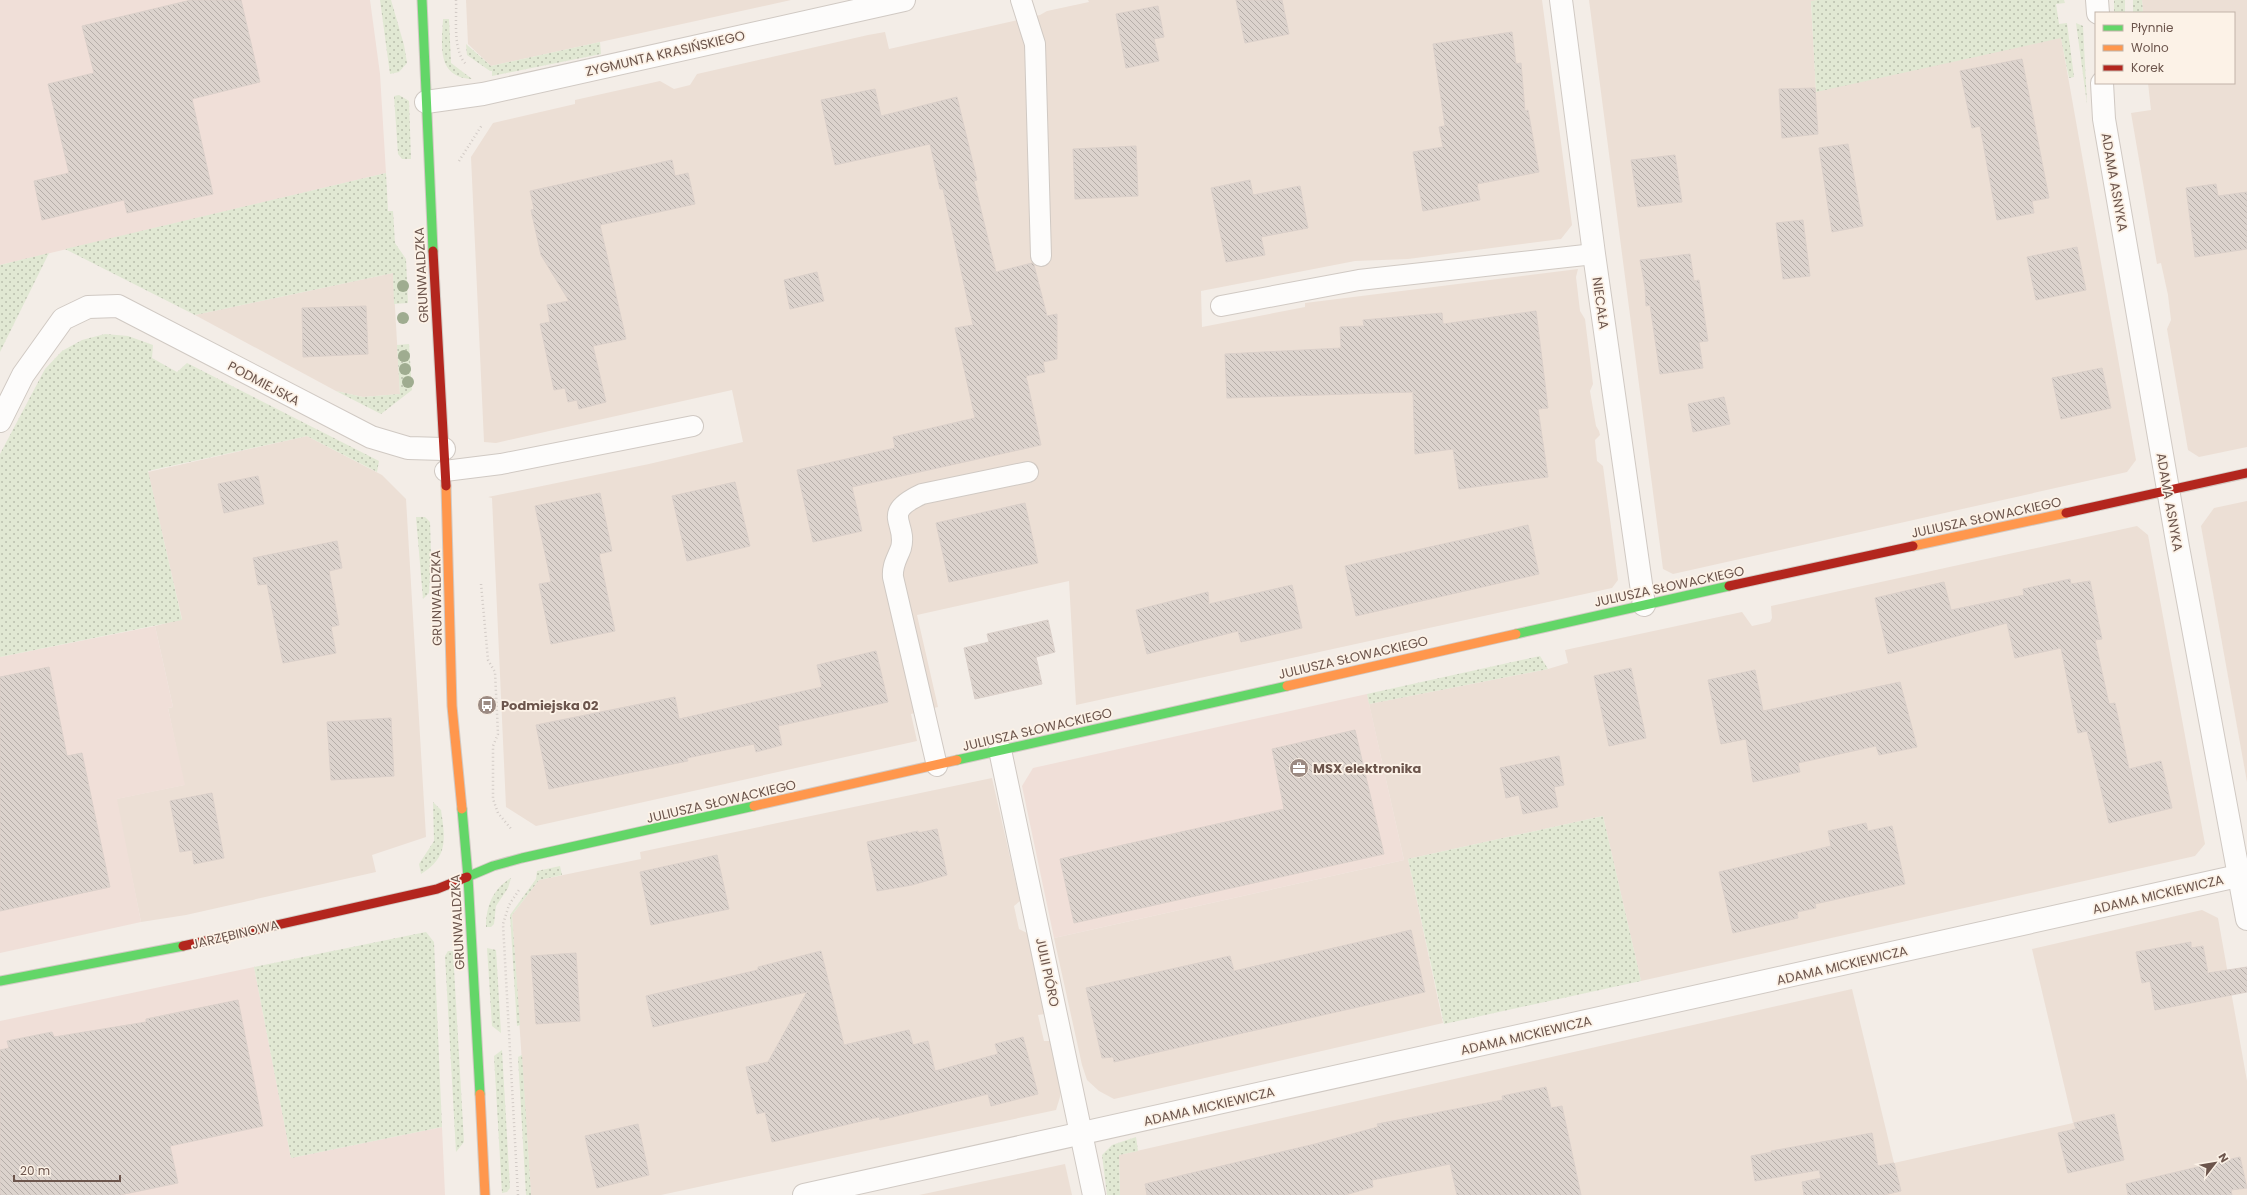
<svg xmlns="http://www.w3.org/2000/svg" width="2247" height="1195" font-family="Poppins,sans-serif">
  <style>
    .residential { fill: #ecdfd5 }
    .commercial { fill: #f0dfd8 }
    .grass { fill: url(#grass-dots) }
    .building { fill: url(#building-back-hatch); stroke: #dbd0ca }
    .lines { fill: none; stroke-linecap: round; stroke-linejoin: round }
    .lane-casing { stroke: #d0c9c3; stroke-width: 22 }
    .street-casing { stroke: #d0c9c3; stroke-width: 24 }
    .fast-casing { stroke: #d2cac4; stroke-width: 11 }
    .slow-casing { stroke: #d2cac4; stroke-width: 11 }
    .jam-casing { stroke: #d2cac4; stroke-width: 11 }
    .path { stroke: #d2cbc6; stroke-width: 2.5; stroke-dasharray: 1 3; stroke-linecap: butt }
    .lane { stroke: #fdfcfb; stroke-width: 20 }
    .street { stroke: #fdfcfb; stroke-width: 22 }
    .fast { stroke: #63d668; stroke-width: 9 }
    .slow { stroke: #ff974d; stroke-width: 9 }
    .jam { stroke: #b3261e; stroke-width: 9 }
    .tree { fill: #9fac90 }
    .labels { text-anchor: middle; stroke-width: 3.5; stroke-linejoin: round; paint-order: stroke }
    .street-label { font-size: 13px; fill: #6c554c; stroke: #fcf2e7 }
    .poi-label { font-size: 13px; font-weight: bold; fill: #6c554c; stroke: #fcf2e7; text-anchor: start }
  </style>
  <defs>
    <pattern id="grass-dots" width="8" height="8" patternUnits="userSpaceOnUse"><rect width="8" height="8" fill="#e1e8d3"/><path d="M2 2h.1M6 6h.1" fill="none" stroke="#babfad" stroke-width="1.8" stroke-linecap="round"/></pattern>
    <pattern id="building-back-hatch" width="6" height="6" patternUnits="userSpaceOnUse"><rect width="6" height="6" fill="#dcd3cd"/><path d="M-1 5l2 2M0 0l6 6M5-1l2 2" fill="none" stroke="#b6aea9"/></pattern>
  </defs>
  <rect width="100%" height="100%" fill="#f3ede7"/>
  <!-- residential -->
  <g class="residential">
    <path d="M466,0H791L491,66L468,44Z"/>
    <path d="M1088,0H1542L1572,225L1561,239L1408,259L1355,261L1201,291L1202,327L1305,307V303L1578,269L1576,277L1580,311L1585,319L1593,384L1590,391L1596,426L1599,431L1600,435L1595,440L1597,461L1603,466L1618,580L1612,588L1076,705L1069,581L917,615L938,707L911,714L917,741L536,826L506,807L492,498L488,497L649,464L743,442L732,390L496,443L484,442L471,157L493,123L575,104V100L660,81L674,89L690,85L697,74L868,35L885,32L889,49L1040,15L1047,11L1089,2Z"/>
    <path d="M1589,0H1817L1811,2L1816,91L2061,37L2136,460L2127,472L1673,574L1663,569Z"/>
    <path d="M2142,0H2247V447L2199,457L2188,450L2167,329L2171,320L2168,295L2161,263L2157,264L2131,113L2151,110L2148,83H2234V13H2143Z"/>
    <path d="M393,273L400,394L363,397L336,391L195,315Z"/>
    <path d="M307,436L382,475L406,499L426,837L372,855L376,872L186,915L141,922L116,799L184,785L168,708L173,707L155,626L182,619L148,472Z"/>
    <path d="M2247,501V782L2201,526L2214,508Z"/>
    <path d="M2137,526L2148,535L2205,844L2195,856L1641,981L1603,816L1408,859L1443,1023L1114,1099L1099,1091L1087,1080L1082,1065L1054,938L1404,860L1369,704L1548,669L1568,663L1565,650L1742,612L1752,626L1770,622L1772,618L1771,606Z"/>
    <path d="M992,778L1020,901L1014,906L1019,929L1027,933L1045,1014L1038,1015L1044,1041H1052L1061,1081L1060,1097L1056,1110L661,1195H531L512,915L539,880L641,859L640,852Z"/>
    <path d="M2202,910L2218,918L2247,1081V1195H1120L1119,1155L1852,989L1894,1163L2073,1123L2032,949Z"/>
    <path d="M1065,1164L1072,1195H919Z"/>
  </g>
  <!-- commercial -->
  <g class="commercial">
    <path d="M0,0H370L380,74L386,173L0,265Z"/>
    <path d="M155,626L173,707L168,708L185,785L117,799L141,922L0,953V657Z"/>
    <path d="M1367,694L1404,860L1054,938L1022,786L1033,768Z"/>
    <path d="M254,967L291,1158L442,1127L445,1195H0V1021Z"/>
  </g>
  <!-- grass -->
  <g class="grass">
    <path d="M380,0H391L404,45L407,63L399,72L390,74Z"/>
    <path d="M1817,0H2064L2065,3L2056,4L2059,24L2067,23L2074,77L2069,78L2061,38L1816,92L1811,1Z"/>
    <rect x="2114" y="0" width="11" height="13"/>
    <path d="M2133,0H2142L2143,13H2133Z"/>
    <path d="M443,19H449L451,63L472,79C436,77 442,45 443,19Z"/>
    <path d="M2076,23L2083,26L2087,104Z"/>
    <path d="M600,42L601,54L492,76V71H490L467,55L466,44L491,66Z"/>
    <path d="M399,95L409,101L411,159H402L398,154L394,96Z"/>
    <path d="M386,173L388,211H393L395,243L406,259L408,303L394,304L393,273L195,315L65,249Z"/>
    <path d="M49,253L0,352V265Z"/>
    <path d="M105,334L128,336L153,345L152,358L177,372L187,363L379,461L377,472L307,436L148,471L182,620L0,657V454L45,369L62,351L82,340Z"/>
    <path d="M409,344L412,390L381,414L336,391L363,397L400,394L397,345Z"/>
    <path d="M416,517H425L430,522L431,552L429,593L423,599Z"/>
    <path d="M1540,656L1548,669L1369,704L1367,694Z"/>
    <path d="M433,802L441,810C445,838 449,857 421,874L419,864L434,841Z"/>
    <path d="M1603,816L1641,981L1444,1024L1408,859Z"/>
    <path d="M560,866L562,875L539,880L512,915L520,1025L517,1026L510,915L536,879L537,871Z"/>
    <path d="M511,878L508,888L496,906L494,924L491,927H486C486,906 493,889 511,878Z"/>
    <path d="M426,932L434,942L442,1127L291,1158L254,967Z"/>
    <path d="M487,948L496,950L501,1033L492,1026Z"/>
    <path d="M448,951H453L464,1142L456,1152L445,956Z"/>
    <path d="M502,1050L510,1188L507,1192L502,1193L494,1056Z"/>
    <path d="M522,1055L531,1195H526L518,1057Z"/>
    <path d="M1136,1137L1138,1151L1119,1155L1120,1195H1107L1102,1155L1112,1145Z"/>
  </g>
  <!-- building -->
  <g class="building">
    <path d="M191,0H241L260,82L192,99L213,194L127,213L124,200L42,220L34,181L69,173L48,84L94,73L82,26Z"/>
    <path d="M1236,0H1282L1289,34L1245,43Z"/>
    <path d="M1158,6L1164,37L1154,39L1159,61L1126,68L1116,14Z"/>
    <path d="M1512,32L1516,64L1521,63L1525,111L1528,110L1539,172L1477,184L1480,200L1423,211L1413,152L1443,147L1439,127L1445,126L1433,44Z"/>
    <path d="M2022,59L2049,198L2032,201L2034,213L1997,220L1980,126L1972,128L1960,71Z"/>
    <path d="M1815,88L1818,134L1782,138L1779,89Z"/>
    <path d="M875,89L881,116L957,97L977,180L974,181L996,272L1032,263L1034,265L1047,316L1057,314V359L1043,362L1045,372L1026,376L1041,445L852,487L862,531L813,542L797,470L895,448L893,437L975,418L955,328L973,325L943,189H940L930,144L835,165L821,100Z"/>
    <path d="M1848,144L1863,226L1832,232L1819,148Z"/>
    <path d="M1136,146L1138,196L1075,199L1073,149Z"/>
    <path d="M1675,155L1682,202L1638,207L1631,160Z"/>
    <path d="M672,160L675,176L688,173L695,204L600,225L626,339L593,346L606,402L579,409L577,400L568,402L565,388L554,390L540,324L550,322L547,305L569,301L541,255L531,210L534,209L530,191Z"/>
    <path d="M1250,180L1253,195L1300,186L1308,228L1261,237L1265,255L1226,262L1211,188Z"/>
    <path d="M2216,184L2218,196L2247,192V249L2195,257L2186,188Z"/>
    <path d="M1803,220L1810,276L1783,279L1776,223Z"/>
    <path d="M2077,247L2086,290L2036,300L2027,257Z"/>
    <path d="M1690,254L1694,281L1699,280L1708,341L1699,342L1703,368L1660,374L1650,305L1646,306L1645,287L1640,260Z"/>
    <path d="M817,272L824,301L790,309L784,280Z"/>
    <path d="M366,306L368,354L303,357L302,308Z"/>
    <path d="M1536,311L1548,408L1538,409L1548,477L1459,489L1453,449L1415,454L1413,392L1227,398L1225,354L1341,348L1340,327L1364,326L1363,320L1442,313L1443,324Z"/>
    <path d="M2102,368L2111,408L2061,419L2052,378Z"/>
    <path d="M1724,397L1730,424L1693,432L1688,404Z"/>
    <path d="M258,476L264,504L224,513L218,484Z"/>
    <path d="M735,482L750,546L687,561L672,496Z"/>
    <path d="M600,493L612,551L599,554L615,631L551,644L539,584L551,582L535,506Z"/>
    <path d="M1025,503L1038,563L949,582L936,523Z"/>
    <path d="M1528,525L1539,574L1356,616L1345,566Z"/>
    <path d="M337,541L342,568L329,571L339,625L331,627L336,653L283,663L267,584L258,585L253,558Z"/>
    <path d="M2070,579L2071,584L2090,581L2102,639L2095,640L2109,704L2115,703L2129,769L2161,761L2172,808L2109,823L2087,731L2078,733L2061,648L2015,658L2007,623L1888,654L1875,598L1944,582L1951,610L2024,595L2023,589Z"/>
    <path d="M1292,585L1302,628L1241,642L1238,631L1147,654L1136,610L1208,592L1209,604Z"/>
    <path d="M1048,620L1055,652L1036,657L1042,684L975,699L964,648L989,642L987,634Z"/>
    <path d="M876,651L888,702L778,726L782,745L756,752L754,744L687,758L688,761L549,789L536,725L675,697L679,719L822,687L817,665Z"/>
    <path d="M49,667L67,756L82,753L110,887L0,911V677Z"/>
    <path d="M1631,668L1646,738L1609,746L1594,676Z"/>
    <path d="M1755,670L1763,711L1900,682L1917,747L1879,755L1876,746L1798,763L1800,772L1753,782L1746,739L1721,744L1708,680Z"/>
    <path d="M391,718L394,776L331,780L327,722Z"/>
    <path d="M1355,730L1384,854L1074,923L1060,859L1284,809L1272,749Z"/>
    <path d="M1559,756L1564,785L1554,787L1558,807L1523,814L1519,795L1506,798L1500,768Z"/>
    <path d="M212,793L224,858L194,864L192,850L180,852L170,801Z"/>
    <path d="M1866,823L1868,831L1892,826L1905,884L1815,904L1816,908L1797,912L1798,918L1733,933L1719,872L1831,846L1828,831Z"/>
    <path d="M937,829L947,875L912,885L877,891L867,842L918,831V833Z"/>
    <path d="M717,855L729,909L651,925L640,872Z"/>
    <path d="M1411,930L1425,992L1114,1062L1113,1057L1102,1058L1086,988L1230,956L1234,971Z"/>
    <path d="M2191,942V948L2203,946L2208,973L2247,967V992L2155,1010L2150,981L2142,983L2136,952Z"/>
    <path d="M821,951L844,1045L909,1030L913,1045L928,1041L935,1071L998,1054L995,1044L1023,1037L1038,1094L991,1106L988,1094L880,1120L879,1117L772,1142L765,1112L757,1114L746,1067L768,1062L807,992L653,1027L646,996L758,970V967Z"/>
    <path d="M576,953L580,1021L536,1024L531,956Z"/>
    <path d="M238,1000L263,1126L170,1146L178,1183L120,1195H0V1050L9,1048L7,1041L52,1032L54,1037L146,1022V1019Z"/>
    <path d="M1546,1087L1551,1108L1562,1106L1581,1195H1457L1450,1164L1372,1180L1373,1187L1345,1195H1147L1145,1184L1315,1144L1378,1127L1377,1124L1503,1100L1502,1096Z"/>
    <path d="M2114,1114L2124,1160L2068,1173L2058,1133L2076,1129L2074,1123Z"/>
    <path d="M638,1124L649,1175L597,1188L585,1136Z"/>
    <path d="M1872,1133L1878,1166L1894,1163L1901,1191L1884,1195H1804L1802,1182L1821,1178L1819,1170L1755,1181L1751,1156L1772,1152L1771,1151Z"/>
    <path d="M2240,1157L2247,1188L2231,1190L2232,1195H2128L2126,1184Z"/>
  </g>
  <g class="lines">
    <defs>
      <g id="lane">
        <path d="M1021,0L1035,44L1041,256"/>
        <path d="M1221,306L1359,280L1594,254"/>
        <path d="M445,471L501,464L693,426"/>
        <path d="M937,766L893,577C892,565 897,559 901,548C908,522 879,514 922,494L1028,472"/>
      </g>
      <g id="street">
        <path d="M1561,0L1594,254L1644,605"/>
        <path d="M2097,0L2098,13"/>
        <path d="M2102,83L2104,119L2178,547L2247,919"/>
        <path d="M426,102L483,94L904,0"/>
        <path d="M0,421L23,375L63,319L88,307L118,306L371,437L408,448L444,449"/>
        <path d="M1000,750L1094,1195"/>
        <path d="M804,1195L2247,874"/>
      </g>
      <g id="fast">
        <path d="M422,0L433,251"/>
        <path d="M1516,634L1729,586"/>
        <path d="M957,760L1287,686"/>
        <path d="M462,809L468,877L480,1094"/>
        <path d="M467,877L493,866L522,858L754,806"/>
        <path d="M0,981L183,946"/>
      </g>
      <g id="slow">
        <path d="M446,486L452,706L462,809"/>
        <path d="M1913,546L2066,513"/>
        <path d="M1287,686L1516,634"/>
        <path d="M754,806L957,760"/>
        <path d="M480,1094L485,1195"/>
      </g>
      <g id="jam">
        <path d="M433,251L446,486"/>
        <path d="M2066,513L2247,473"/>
        <path d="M1729,586L1913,546"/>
        <path d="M183,946L437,889L467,877"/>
      </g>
    </defs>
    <!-- lane casing -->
    <use href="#lane" class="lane-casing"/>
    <!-- street casing -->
    <use href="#street" class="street-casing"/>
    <!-- fast casing -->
    <use href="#fast" class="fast-casing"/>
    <!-- slow casing -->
    <use href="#slow" class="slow-casing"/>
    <!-- jam casing -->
    <use href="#jam" class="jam-casing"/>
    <!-- path -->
    <g class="path">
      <path d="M456,0C457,18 452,52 467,65"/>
      <path d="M459,161L482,125"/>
      <path d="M481,584L488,660L495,672L498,734L493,746V799L498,813L512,830"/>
      <path d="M518,1195L503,924L509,905L519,890"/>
    </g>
    <!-- lane -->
    <use href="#lane" class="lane"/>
    <!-- street -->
    <use href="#street" class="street"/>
    <!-- fast -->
    <use href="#fast" class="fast"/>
    <!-- slow -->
    <use href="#slow" class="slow"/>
    <!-- jam -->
    <use href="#jam" class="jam"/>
  </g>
  <!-- trees -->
  <g class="tree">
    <circle cx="403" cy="286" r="6"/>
    <circle cx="403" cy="318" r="6"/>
    <circle cx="404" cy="356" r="6"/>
    <circle cx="405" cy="369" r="6"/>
    <circle cx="408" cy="382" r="6"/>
  </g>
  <!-- icons -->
  <defs>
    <symbol id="bus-disc" viewBox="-11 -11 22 22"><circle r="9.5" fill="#9b8a82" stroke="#fcf2e7"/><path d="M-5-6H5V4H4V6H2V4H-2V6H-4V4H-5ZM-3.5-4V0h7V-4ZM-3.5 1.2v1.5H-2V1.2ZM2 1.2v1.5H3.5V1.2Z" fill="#fff"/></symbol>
    <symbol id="office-disc" viewBox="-11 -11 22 22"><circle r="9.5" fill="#9b8a82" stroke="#fcf2e7"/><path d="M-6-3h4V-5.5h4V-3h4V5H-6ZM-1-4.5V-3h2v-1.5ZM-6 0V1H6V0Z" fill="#fff"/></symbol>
  </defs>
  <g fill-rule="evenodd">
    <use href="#bus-disc" x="476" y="694" width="22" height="22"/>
    <use href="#office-disc" x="1288" y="757" width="22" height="22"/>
  </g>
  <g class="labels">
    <!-- street labels -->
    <g class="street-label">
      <text transform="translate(665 53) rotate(-13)" y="5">ZYGMUNTA KRASIŃSKIEGO</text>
      <text transform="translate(2115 182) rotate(80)" y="5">ADAMA ASNYKA</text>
      <text transform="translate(421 275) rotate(-93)" y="5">GRUNWALDZKA</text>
      <text transform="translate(1601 303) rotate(82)" y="5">NIECAŁA</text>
      <text transform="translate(264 383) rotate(28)" y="5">PODMIEJSKA</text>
      <text transform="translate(2170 502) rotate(80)" y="5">ADAMA ASNYKA</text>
      <text transform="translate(1986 517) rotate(-12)" y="5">JULIUSZA SŁOWACKIEGO</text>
      <text transform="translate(1669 586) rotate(-12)" y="5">JULIUSZA SŁOWACKIEGO</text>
      <text transform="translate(436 598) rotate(-91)" y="5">GRUNWALDZKA</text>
      <text transform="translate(1353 657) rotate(-13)" y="5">JULIUSZA SŁOWACKIEGO</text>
      <text transform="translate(1037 729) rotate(-13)" y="5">JULIUSZA SŁOWACKIEGO</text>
      <text transform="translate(721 801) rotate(-13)" y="5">JULIUSZA SŁOWACKIEGO</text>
      <text transform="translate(2158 894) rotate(-13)" y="5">ADAMA MICKIEWICZA</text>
      <text transform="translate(457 922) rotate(-93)" y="5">GRUNWALDZKA</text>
      <text transform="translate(235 934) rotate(-13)" y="5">JARZĘBINOWA</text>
      <text transform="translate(1842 965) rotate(-13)" y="5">ADAMA MICKIEWICZA</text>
      <text transform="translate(1048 972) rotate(78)" y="5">JULII PIÓRO</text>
      <text transform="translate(1526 1035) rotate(-13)" y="5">ADAMA MICKIEWICZA</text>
      <text transform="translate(1209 1106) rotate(-13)" y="5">ADAMA MICKIEWICZA</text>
    </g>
    <!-- poi labels -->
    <g class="poi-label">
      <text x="501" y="710">Podmiejska 02</text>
      <text x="1313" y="773">MSX elektronika</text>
    </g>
  </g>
  <!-- legend -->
  <rect x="2095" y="12" width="140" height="72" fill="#fcf2e7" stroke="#c2b3a9"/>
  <rect x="2103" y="25" width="20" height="6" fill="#63d668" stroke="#c2b3a9"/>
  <text x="2131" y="32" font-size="12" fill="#6c554c">Płynnie</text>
  <rect x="2103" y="45" width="20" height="6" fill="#ff974d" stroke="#c2b3a9"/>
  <text x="2131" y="52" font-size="12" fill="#6c554c">Wolno</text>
  <rect x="2103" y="65" width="20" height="6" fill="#b3261e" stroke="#c2b3a9"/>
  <text x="2131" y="72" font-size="12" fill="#6c554c">Korek</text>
  <!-- north arrow -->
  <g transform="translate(2215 1163) rotate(59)" stroke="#fcf2e7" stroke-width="3" paint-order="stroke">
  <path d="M0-3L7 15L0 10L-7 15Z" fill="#6c554c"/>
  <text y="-6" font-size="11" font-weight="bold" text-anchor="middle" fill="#6c554c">N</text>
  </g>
  <!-- scale -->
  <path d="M14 1175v6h106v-6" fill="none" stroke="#6c554c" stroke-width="2"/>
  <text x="20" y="1175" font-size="12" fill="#6c554c" stroke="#fcf2e7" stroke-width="3" paint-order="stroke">20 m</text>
</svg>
